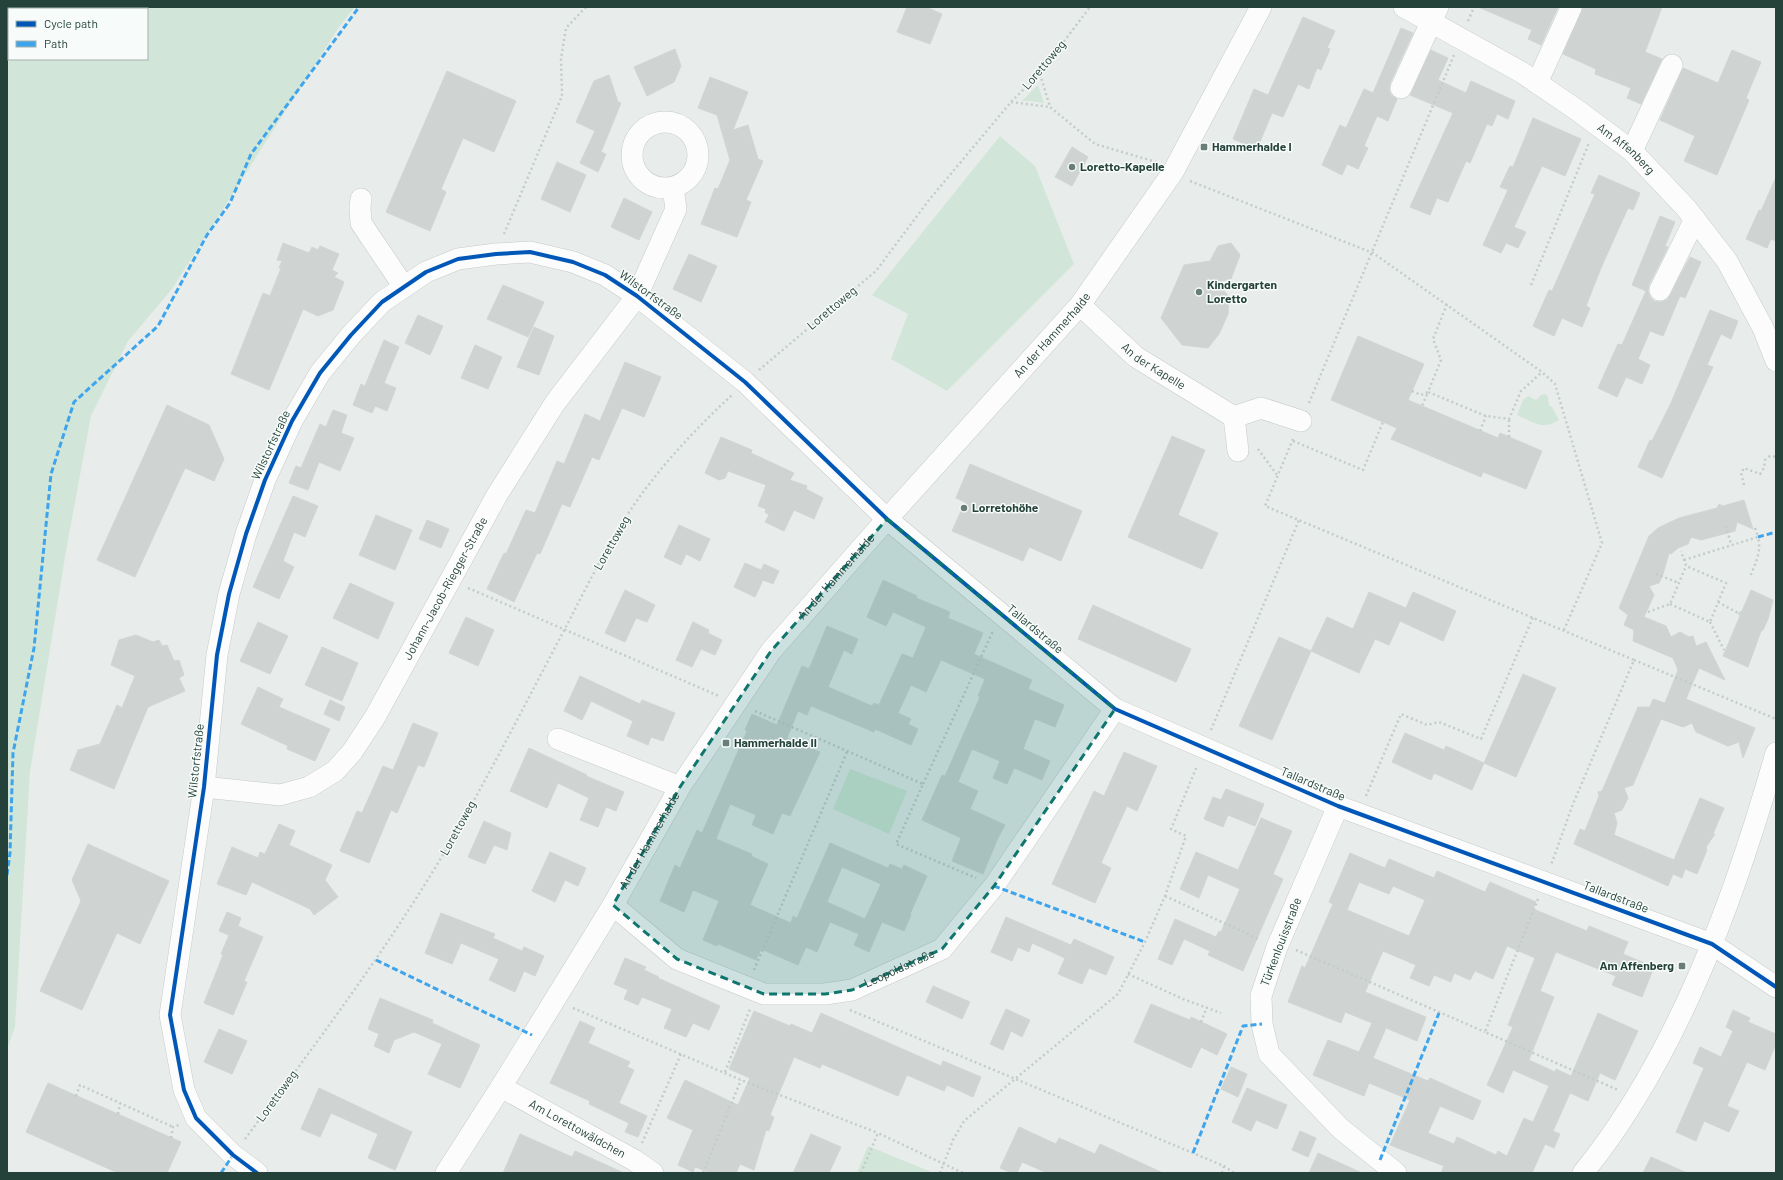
<svg xmlns="http://www.w3.org/2000/svg" width="1783" height="1180" font-family="Barlow,sans-serif">
  <style>
    .green { fill: #d1e6d8; fill-rule: evenodd }
    .building { fill: #cfd4d2; stroke: #d1d6d4; fill-rule: evenodd }
    .lines { fill: none; stroke-linecap: round; stroke-linejoin: round }
    .minor-casing { stroke: #c5cac8; stroke-width: 22 }
    .path { stroke: #c3ccca; stroke-width: 2.5; stroke-dasharray: 2 3; stroke-linecap: butt }
    .minor { stroke: #fcfcfc; stroke-width: 21 }
    .quiet { stroke: #3ea4ec; stroke-width: 3; stroke-dasharray: 6 3; stroke-linecap: butt }
    .cycleway-casing { stroke: #f7fbf9; stroke-width: 6 }
    .cycleway { stroke: #0057b8; stroke-width: 4 }
    .marked { fill: #0f766e; fill-opacity: 0.2; stroke: #0f766e; stroke-width: 3; stroke-dasharray: 8 5; stroke-linejoin: round }
    .poi-dot { fill: #697e78; stroke: #f7fbf9; stroke-width: 1.5 }
    .labels { text-anchor: middle; stroke-width: 3; stroke-linejoin: round; paint-order: stroke }
    .street-label { font-size: 12px; fill: #24423a; stroke: #f7fbf9 }
    .poi-label { font-size: 12px; font-weight: bold; fill: #24423a; stroke: #f7fbf9; text-anchor: start }
  </style>
  <rect width="100%" height="100%" fill="#e8edeb"/>
  <!-- green -->
  <g class="green">
    <path d="M7,7H355L339,27L172,289L128,341L91,416L66,551L30,772L15,1027L7,1049ZM9,9H147V59H9Z"/>
    <path d="M1038,85L1044,103L1030,101H1022Z"/>
    <path d="M1000,136L1035,166L1074,264L947,391L891,359L908,314L872,295Z"/>
    <path d="M1545,394L1548,397L1549,405L1552,407L1559,420C1542,431 1533,422 1517,415L1523,400L1528,396L1536,400L1541,395Z"/>
    <path d="M850,769L907,791L889,834L833,809Z"/>
    <path d="M868,1146L934,1173H857Z"/>
  </g>
  <!-- building -->
  <g class="building">
    <path d="M907,7H926L942,14L930,44L897,32Z"/>
    <path d="M1478,7H1558L1541,45L1528,39L1532,30Z"/>
    <path d="M1583,7H1662L1645,52L1662,59L1641,104L1627,98L1631,88L1595,74L1596,69L1563,54Z"/>
    <path d="M1303,17L1335,31L1327,48L1330,49L1321,70L1317,68L1309,89L1298,84L1283,117L1272,113L1257,149L1233,139L1254,89L1268,95Z"/>
    <path d="M1401,28L1413,33L1390,83L1389,90L1391,95L1397,99L1388,121L1377,116L1364,146L1368,148L1358,169L1347,164L1342,175L1322,165L1340,125L1346,128L1364,89L1373,93Z"/>
    <path d="M675,49L681,66L674,82L647,96L634,67Z"/>
    <path d="M1431,50L1448,58L1438,80L1466,93L1471,81L1515,101L1508,119L1497,114L1492,126L1487,124L1470,163L1466,161L1448,202L1437,198L1430,215L1410,207L1453,113L1410,95Z"/>
    <path d="M1732,50L1761,62L1746,98L1749,100L1717,175L1684,161L1695,136L1660,120L1683,68L1718,83Z"/>
    <path d="M447,71L516,101L494,152L463,138L441,189L446,192L430,231L386,212Z"/>
    <path d="M609,75L618,102L621,103L601,152L606,154L598,172L580,163L595,131L576,122L594,81Z"/>
    <path d="M710,77L748,92L733,130L748,125L758,159L763,161L746,200L751,202L737,237L701,224L715,188L718,189L730,160L717,115L698,108Z"/>
    <path d="M1533,118L1581,139L1565,176L1542,166L1514,227L1526,232L1518,248L1506,243L1501,253L1483,245L1508,190L1500,187L1510,166L1513,167Z"/>
    <path d="M1072,147L1088,157L1072,186L1055,177Z"/>
    <path d="M557,162L586,175L570,212L541,199Z"/>
    <path d="M1599,175L1640,193L1633,210L1628,208L1601,268L1586,306L1590,308L1582,327L1562,318L1554,336L1533,326L1549,290L1552,291L1595,194L1591,193Z"/>
    <path d="M1776,177V241L1771,239L1767,248L1746,239L1759,210L1761,211Z"/>
    <path d="M624,198L652,212L639,240L611,227Z"/>
    <path d="M1660,216L1675,222L1665,246L1668,247L1649,285L1648,291L1650,297L1654,301L1660,302L1667,300L1690,257L1701,262L1685,298L1680,296L1663,336L1650,331L1638,359L1650,365L1642,384L1626,377L1617,397L1598,388L1618,344L1622,345L1646,291L1632,285Z"/>
    <path d="M283,243L309,253L312,247L318,250L320,246L339,254L332,270L338,273L334,277L344,282L333,310L318,316L303,309L269,390L231,374L263,293L270,296L281,268H279L282,261L277,260Z"/>
    <path d="M1231,243L1240,255L1231,279L1217,282L1229,297L1228,314L1219,334L1208,348L1182,345L1161,318L1184,265L1210,261L1218,246Z"/>
    <path d="M689,254L717,266L701,302L673,289Z"/>
    <path d="M503,285L544,302L528,337L487,319Z"/>
    <path d="M1710,310L1738,321L1731,339L1721,334L1707,365L1713,367L1662,478L1638,467L1650,440L1652,441L1671,403Z"/>
    <path d="M418,315L443,326L430,355L405,343Z"/>
    <path d="M534,327L554,336L539,375L517,367Z"/>
    <path d="M1358,336L1424,364L1408,400L1498,438L1500,433L1542,451L1526,489L1483,472L1481,477L1391,439L1397,428L1331,400Z"/>
    <path d="M384,340L399,347L384,383L396,388L387,411L375,406L372,413L353,405L361,384L365,386Z"/>
    <path d="M475,345L502,357L488,389L461,378Z"/>
    <path d="M625,362L661,377L644,417L622,408L599,460L592,457L570,507L562,504L540,554L537,553L514,602L487,589L504,553L506,554L526,510L535,513L557,461L564,464L585,414L600,421Z"/>
    <path d="M167,405L209,425L224,459L214,481L185,468L135,577L97,560Z"/>
    <path d="M333,410L347,415L341,433L354,438L340,471L319,462L308,490L289,483L296,466L301,468L320,424L326,427Z"/>
    <path d="M1172,436L1205,450L1178,515L1218,533L1202,569L1128,537Z"/>
    <path d="M721,437L752,450L751,453L794,473L790,480L807,486L806,489L823,498L814,519L794,510L784,531L765,522L769,515L765,512L766,509L758,506L766,485L728,471L725,478L719,480L705,473Z"/>
    <path d="M970,464L1082,511L1061,561L1029,547L1023,561L952,531L965,502L956,498Z"/>
    <path d="M293,496L318,506L305,537L294,532L283,561L294,567L279,599L253,587Z"/>
    <path d="M1744,500L1753,529L1737,522L1735,531L1701,540L1691,537L1688,544L1678,548L1671,554L1669,553L1663,574L1659,583L1649,586L1654,595L1644,617L1666,626L1671,637L1680,632L1689,637L1693,636L1696,646L1706,642L1725,680L1699,668L1686,699L1755,728L1743,758L1739,742L1728,746L1696,732L1692,723L1683,727L1661,719L1633,785L1624,788L1628,798L1622,810L1614,813L1617,823L1614,835L1674,860L1700,798L1724,808L1713,834H1715L1706,847L1707,850L1697,874L1685,869L1682,878L1673,874L1668,886L1574,844L1580,829L1585,831L1599,796L1598,792L1602,791L1638,707H1650L1653,699L1665,703L1678,670L1673,658L1633,641L1634,630L1624,625L1628,615L1619,608L1649,536L1658,528L1679,518L1717,508L1719,504L1723,506Z"/>
    <path d="M376,515L412,530L395,570L359,555Z"/>
    <path d="M427,520L449,529L441,548L419,539Z"/>
    <path d="M679,525L710,539L700,561L686,554L681,565L664,557Z"/>
    <path d="M745,563L761,570L764,564L779,571L773,584L763,580L755,597L734,587Z"/>
    <path d="M883,580L917,596L916,598L950,612L948,618L983,633L974,654L1032,680L1028,689L1064,705L1055,727L1035,719L1023,749L1050,761L1042,780L1014,768L1007,784L993,778L1000,761L972,749L958,782L978,791L970,809L1005,825L997,840L983,874L952,861L961,838L922,820L942,775L945,776L980,697L978,696L985,679L941,660L926,692L911,685L898,713L911,719L908,724L918,729L911,745L875,729L874,732L811,706L807,715L798,711L787,738L820,752L790,816L782,813L773,834L752,825L756,815L730,804L716,839L752,854L751,856L768,864L750,905L791,923L793,916L797,918L830,843L888,868L890,864L902,869L904,865L927,876L910,914L911,915L904,931L882,922L869,952L854,945L859,934L830,922L817,952L806,947L798,965L761,949L756,960L718,944L717,946L703,940L719,901L693,890L684,912L660,901L675,865L680,868L697,830L702,833L747,731L745,730L752,714L777,725L802,666L809,669L827,626L858,639L852,654L844,650L828,687L872,706L874,703L879,705L902,654L913,658L926,627L893,612L886,626L867,617ZM842,867L881,884L865,919L827,902Z"/>
    <path d="M350,583L394,603L378,639L333,618Z"/>
    <path d="M625,590L655,605L647,622L636,618L625,642L605,633Z"/>
    <path d="M1751,590L1773,600L1768,619L1763,630L1761,631L1748,667L1723,656L1740,616L1738,613L1742,611Z"/>
    <path d="M1369,592L1406,608L1413,592L1456,611L1443,641L1400,621L1389,645L1375,639L1359,673L1311,651L1327,617L1353,629Z"/>
    <path d="M1093,605L1191,649L1176,682L1078,639Z"/>
    <path d="M466,617L494,630L478,666L449,653Z"/>
    <path d="M258,622L288,636L270,674L240,661Z"/>
    <path d="M693,622L709,630L708,633L722,640L715,655L701,649L692,667L676,660Z"/>
    <path d="M136,635L153,642L159,640L162,646L167,645L174,661L179,660L184,675L179,678L185,691L148,707L114,789L70,770L78,750L100,744L117,705L122,708L135,676L111,665L119,640Z"/>
    <path d="M1279,637L1311,651L1272,740L1239,726Z"/>
    <path d="M322,647L358,663L342,701L305,685Z"/>
    <path d="M1523,674L1556,688L1516,777L1484,763Z"/>
    <path d="M580,676L640,704L642,700L675,713L663,741L651,737L648,745L627,736L633,721L591,701L582,720L564,711Z"/>
    <path d="M258,687L283,699L279,707L330,729L315,761L287,749L288,746L241,724Z"/>
    <path d="M330,700L345,707L339,721L324,714Z"/>
    <path d="M413,723L438,733L424,767L418,765L397,813L391,810L369,863L340,851L357,811L362,813L383,766L393,770Z"/>
    <path d="M1405,733L1444,750L1446,746L1484,763L1472,790L1434,773L1431,780L1392,762Z"/>
    <path d="M529,748L587,775L586,776L624,792L616,811L606,807L598,827L580,820L589,798L558,783L547,808L510,791Z"/>
    <path d="M1124,752L1157,766L1137,811L1127,806L1101,863L1111,868L1095,903L1052,884L1094,791L1104,796Z"/>
    <path d="M1226,789L1264,804L1255,826L1228,815L1223,827L1204,819L1213,797L1221,800Z"/>
    <path d="M1261,818L1292,831L1273,874L1283,879L1243,971L1208,955L1210,951L1184,939L1172,965L1158,959L1175,919L1216,937L1219,931L1221,932L1240,889L1208,875L1199,898L1180,889L1196,852L1238,870Z"/>
    <path d="M484,821L511,833L507,850L494,845L485,864L468,857Z"/>
    <path d="M279,824L295,831L289,845L332,865L325,880L338,897L314,915L310,909L252,882L246,895L217,884L232,847L258,858L260,852L265,854Z"/>
    <path d="M88,844L169,881L140,944L117,933L82,1010L40,991L81,901L72,880Z"/>
    <path d="M550,852L586,868L578,886L565,880L555,902L532,891Z"/>
    <path d="M1350,853L1385,868L1389,859L1434,878L1437,871L1485,892L1490,882L1536,902L1533,909L1587,931L1589,926L1628,942L1623,954L1654,967L1642,997L1612,985L1616,976L1556,952L1540,991L1554,997L1529,1060L1555,1072L1556,1069L1571,1076L1598,1013L1638,1031L1615,1080L1600,1073L1588,1101L1570,1093L1553,1131L1560,1134L1554,1148L1545,1144L1532,1173H1441L1444,1166L1390,1145L1410,1100L1369,1083L1364,1096L1313,1075L1328,1040L1359,1052L1372,1023L1345,1012L1341,1023L1288,1002L1302,966L1305,968L1333,904L1329,902ZM1359,882L1389,894L1393,886L1425,900L1409,936L1347,910ZM1507,946L1535,958L1508,1025L1513,1027L1487,1085L1503,1093L1513,1070L1549,1086L1533,1122L1524,1118L1507,1156L1498,1151L1496,1155L1457,1137L1454,1144L1428,1133L1440,1106L1473,1120L1481,1101L1430,1078L1428,1081L1373,1058L1386,1028L1417,1041L1426,1017L1365,992L1383,951L1416,965L1410,978L1429,986L1434,975L1451,982L1454,973L1470,980L1475,971L1493,979Z"/>
    <path d="M227,912L241,918L238,926L263,937L244,981L247,982L233,1015L204,1003L223,955L221,954L229,935L219,931Z"/>
    <path d="M441,913L495,934L493,938L522,951L524,947L544,956L535,976L524,971L515,992L489,980L499,959L461,943L452,964L425,953Z"/>
    <path d="M1006,917L1071,945L1074,939L1114,957L1106,975L1089,968L1082,984L1058,974L1065,958L1032,943L1029,952L1018,947L1012,961L991,952Z"/>
    <path d="M625,958L646,967L644,970L659,977L658,978L720,1006L709,1030L693,1023L686,1037L664,1028L672,1009L642,997L638,1005L624,999L628,990L614,984Z"/>
    <path d="M933,986L970,1002L962,1019L926,1002Z"/>
    <path d="M380,998L433,1020L432,1023L480,1045L460,1088L428,1074L442,1044L414,1032L394,1040L389,1053L374,1046L379,1034L368,1029Z"/>
    <path d="M1151,1004L1190,1020L1191,1017L1227,1034L1217,1055L1201,1047L1191,1068L1134,1042Z"/>
    <path d="M1006,1009L1030,1020L1022,1037L1011,1031L1003,1050L990,1044Z"/>
    <path d="M1733,1010L1750,1018L1748,1022L1776,1034V1044L1765,1070L1747,1062L1727,1106L1739,1111L1729,1132L1704,1121L1696,1141L1676,1132L1704,1068L1693,1063L1700,1047L1721,1057L1733,1031L1726,1027Z"/>
    <path d="M754,1011L790,1026L791,1024L812,1033L821,1013L941,1066L943,1061L981,1077L973,1097L947,1085L944,1091L907,1075L898,1096L822,1064L820,1068L794,1057L770,1115L774,1117L769,1131L766,1130L754,1170L740,1164L736,1173H711L695,1167L693,1172L678,1165L693,1130L667,1118L685,1080L738,1105L750,1078L729,1069Z"/>
    <path d="M580,1021L595,1028L588,1043L630,1062L627,1067L634,1070L619,1103L647,1116L638,1137L625,1132L629,1123L589,1104L590,1101L550,1083Z"/>
    <path d="M219,1029L247,1041L232,1074L204,1062Z"/>
    <path d="M1231,1067L1247,1074L1238,1097L1221,1089Z"/>
    <path d="M48,1083L181,1142L167,1173H118L26,1132Z"/>
    <path d="M319,1088L412,1132L395,1170L368,1158L378,1134L331,1113L320,1137L301,1129Z"/>
    <path d="M1247,1088L1287,1105L1277,1129L1256,1120L1251,1131L1232,1122Z"/>
    <path d="M1019,1127L1056,1144L1059,1138L1095,1154L1100,1144L1163,1173H1047L1022,1162L1017,1173H1012L1000,1168Z"/>
    <path d="M1300,1131L1316,1138L1308,1157L1292,1150Z"/>
    <path d="M520,1134L572,1157L575,1151L624,1173H503Z"/>
    <path d="M811,1134L841,1147L829,1173H793Z"/>
    <path d="M1318,1153L1362,1173H1309Z"/>
    <path d="M1651,1157L1687,1173H1643Z"/>
  </g>
  <g class="lines">
    <defs>
      <g id="minor">
        <path id="s1" d="M1404,7L1521,72L1577,110L1632,151L1686,208L1727,261L1763,328L1776,361"/>
        <path d="M1537,83L1571,8"/>
        <path d="M1401,88L1438,7"/>
        <circle cx="665" cy="155" r="33"/>
        <path d="M1632,151L1672,65"/>
        <path d="M361,199L360,208L361,223L404,287"/>
        <path d="M1660,290L1695,219"/>
        <path id="s2" d="M1080,305L1136,357L1234,417"/>
        <path d="M1234,417L1261,408L1301,421"/>
        <path d="M1234,417L1238,451"/>
        <path d="M558,739L680,787"/>
        <path id="s3" d="M204,787L280,795L309,787L335,771L352,752L375,717L497,495L555,403L637,296L676,209L673,188"/>
        <path d="M1338,806L1277,947L1261,996L1262,1024L1269,1054L1341,1129L1396,1173"/>
        <path id="s4" d="M613,905L677,959L764,994H825L852,990L942,949L994,886L1115,709"/>
        <path id="s5" d="M501,1087L634,1160L653,1173"/>
        <path d="M257,1173L233,1155L196,1118L184,1090L170,1015L204,787L217,655L229,594L246,534L265,480L292,421L320,373L351,335L382,302L426,272L458,259L496,254L530,252L573,262L605,275L637,296L745,382L887,519L1115,709L1338,806L1712,944L1776,987"/>
        <path id="s6" d="M446,1173L501,1087L613,905L680,787L771,651L887,519L1080,305L1173,172L1261,7"/>
        <path d="M1583,1173C1678,1056 1735,897 1776,753"/>
      </g>
    </defs>
    <!-- minor casing -->
    <use href="#minor" class="minor-casing"/>
    <!-- path -->
    <g class="path">
      <path d="M1468,21L1474,7"/>
      <path d="M1040,74L1050,107L1095,144L1156,162"/>
      <path d="M1011,102L1050,107"/>
      <path d="M1190,181L1373,253L1542,372L1555,384L1602,543L1564,630"/>
      <path d="M504,234L562,96L561,58L566,28L586,7"/>
      <path d="M1531,285L1589,143"/>
      <path d="M1447,304L1433,339L1441,360L1428,392L1486,416L1509,419L1521,391L1542,372"/>
      <path d="M759,370L876,271L929,200L1011,102L1040,73L1090,7"/>
      <path d="M1412,391L1421,395L1428,392L1422,406"/>
      <path d="M1309,403L1454,55"/>
      <path d="M1480,431L1486,416"/>
      <path d="M1509,437V419"/>
      <path d="M1293,439L1265,506L1634,660L1573,804L1551,865"/>
      <path d="M1293,441L1363,470L1383,422"/>
      <path d="M1258,449L1277,475"/>
      <path d="M1744,485L1741,473L1744,468L1760,474L1764,468L1765,460L1770,456L1776,457"/>
      <path d="M1726,526L1731,544"/>
      <path d="M1755,528L1758,537"/>
      <path d="M1684,560L1758,537C1762,552 1755,564 1750,577"/>
      <path d="M1656,574L1679,583"/>
      <path d="M468,588L719,696"/>
      <path d="M1718,602L1738,613"/>
      <path d="M1670,604L1710,622L1726,583L1686,566"/>
      <path d="M1648,612L1670,604L1686,566L1681,551"/>
      <path d="M1710,622L1724,650"/>
      <path d="M1634,660L1776,719"/>
      <path d="M755,711L923,784L896,844L976,878"/>
      <path d="M1211,730L1299,520"/>
      <path d="M923,784L993,631"/>
      <path d="M1366,796L1401,714L1427,725L1439,722L1481,739L1533,617"/>
      <path d="M1165,896L1259,939"/>
      <path d="M1538,899L1485,1032L1618,1090"/>
      <path d="M1296,950L1485,1032"/>
      <path d="M754,970L847,752"/>
      <path d="M1128,974L1183,999L1221,1013"/>
      <path d="M573,1008L741,1080L878,1133"/>
      <path d="M850,1010L1224,1166L1234,1173"/>
      <path d="M1201,1022L1207,1007"/>
      <path d="M725,1072L750,1009"/>
      <path d="M76,1096L80,1085L173,1127"/>
      <path d="M118,1114L120,1103"/>
      <path d="M171,1138L173,1127L179,1125"/>
      <path d="M245,1139C320,1038 396,938 458,829C497,760 533,689 570,619C587,586 604,552 624,520C653,474 692,432 732,395"/>
      <path d="M642,1143L681,1054"/>
      <path d="M703,1173L741,1080"/>
      <path d="M861,1173L878,1133L963,1173"/>
      <path d="M940,1173L953,1140L964,1121L1118,994L1145,942L1165,896L1186,836L1171,829L1197,766"/>
      <path d="M1222,1173L1224,1166"/>
    </g>
    <!-- minor -->
    <use href="#minor" class="minor"/>
    <!-- quiet -->
    <g class="quiet">
      <path d="M1758,537L1776,532"/>
      <path d="M7,875L10,853L13,753L34,648L51,474L74,402L158,326L207,235L230,203L251,154L359,7"/>
      <path d="M994,886L1145,942"/>
      <path d="M376,960L532,1035"/>
      <path d="M1193,1153L1243,1026L1262,1024"/>
      <path d="M1380,1160L1439,1013"/>
      <path d="M221,1173L233,1155"/>
    </g>
    <defs>
      <path id="cycleway" d="M257,1173L233,1155L196,1118L184,1090L170,1015L204,787L217,655L229,594L246,534L265,480L292,421L320,373L351,335L382,302L426,272L458,259L496,254L530,252L573,262L605,275L637,296L745,382L887,519L1115,709L1338,806L1712,944L1776,987"/>
    </defs>
    <!-- cycleway casing -->
    <use href="#cycleway" class="cycleway-casing"/>
    <!-- cycleway -->
    <use href="#cycleway" class="cycleway"/>
  </g>
  <!-- marked area -->
  <path class="marked" d="M887,519L1115,709L994,886L942,949L852,990L825,994H764L677,959L613,905L680,787L771,651Z"/>
  <!-- markers -->
  <g class="poi-dot">
    <rect x="1200" y="143" width="8" height="8" rx="2"/>
    <circle cx="1072" cy="167" r="4"/>
    <circle cx="1199" cy="292" r="4"/>
    <circle cx="964" cy="508" r="4"/>
    <rect x="722" y="739" width="8" height="8" rx="2"/>
    <rect x="1678" y="962" width="8" height="8" rx="2"/>
  </g>
  <g class="labels">
    <!-- street labels -->
    <g class="street-label">
      <text transform="translate(1044 65) rotate(-50)" y="4">Lorettoweg</text>
      <text dy="4" stroke="none"><textPath href="#s1" startOffset="264">Am Affenberg</textPath></text>
      <text transform="translate(651 295) rotate(36)" y="4">Wilstorfstraße</text>
      <text transform="translate(832 308) rotate(-40)" y="4">Lorettoweg</text>
      <text dy="4" stroke="none"><textPath href="#s6" startOffset="1038">An der Hammerhalde</textPath></text>
      <text dy="4" stroke="none"><textPath href="#s2" startOffset="96">An der Kapelle</textPath></text>
      <text transform="translate(271 445) rotate(-65)" y="4">Wilstorfstraße</text>
      <text transform="translate(612 543) rotate(-60)" y="4">Lorettoweg</text>
      <text dy="4" stroke="none"><textPath href="#s6" startOffset="714">An der Hammerhalde</textPath></text>
      <text dy="4" stroke="none"><textPath href="#s3" startOffset="351">Johann-Jacob-Riegger-Straße</textPath></text>
      <text transform="translate(1035 629) rotate(40)" y="4">Tallardstraße</text>
      <text transform="translate(196 761) rotate(-84)" y="4">Wilstorfstraße</text>
      <text transform="translate(1313 784) rotate(23)" y="4">Tallardstraße</text>
      <text transform="translate(458 828) rotate(-61)" y="4">Lorettoweg</text>
      <text dy="4" stroke="none"><textPath href="#s6" startOffset="390">An der Hammerhalde</textPath></text>
      <text transform="translate(1616 897) rotate(21)" y="4">Tallardstraße</text>
      <text transform="translate(1281 942) rotate(-69)" y="4">Türkenlouisstraße</text>
      <text dy="4" stroke="none"><textPath href="#s4" startOffset="318">Leopoldstraße</textPath></text>
      <text transform="translate(277 1096) rotate(-54)" y="4">Lorettoweg</text>
      <text dy="4" stroke="none"><textPath href="#s5" startOffset="87">Am Lorettowäldchen</textPath></text>
    </g>
    <!-- poi labels -->
    <g class="poi-label">
      <text x="1212" y="151">Hammerhalde I</text>
      <text x="1080" y="171">Loretto-Kapelle</text>
      <text x="1207" y="289">Kindergarten<tspan x="1207" dy="14">Loretto</tspan></text>
      <text x="972" y="512">Lorretohöhe</text>
      <text x="734" y="747">Hammerhalde II</text>
      <text x="1674" y="970" text-anchor="end">Am Affenberg</text>
    </g>
  </g>
  <!-- border -->
  <rect width="1783" height="1180" fill="none" stroke="#24423a" stroke-width="16"/>
  <!-- legend -->
  <rect x="8" y="8" width="140" height="52" fill="#f7fbf9" stroke="#a3b1ad"/>
  <rect x="16" y="21" width="20" height="6" fill="#0057b8" stroke="#a3b1ad"/>
  <text x="44" y="28" font-size="12" fill="#24423a">Cycle path</text>
  <rect x="16" y="41" width="20" height="6" fill="#3ea4ec" stroke="#a3b1ad"/>
  <text x="44" y="48" font-size="12" fill="#24423a">Path</text>
</svg>
